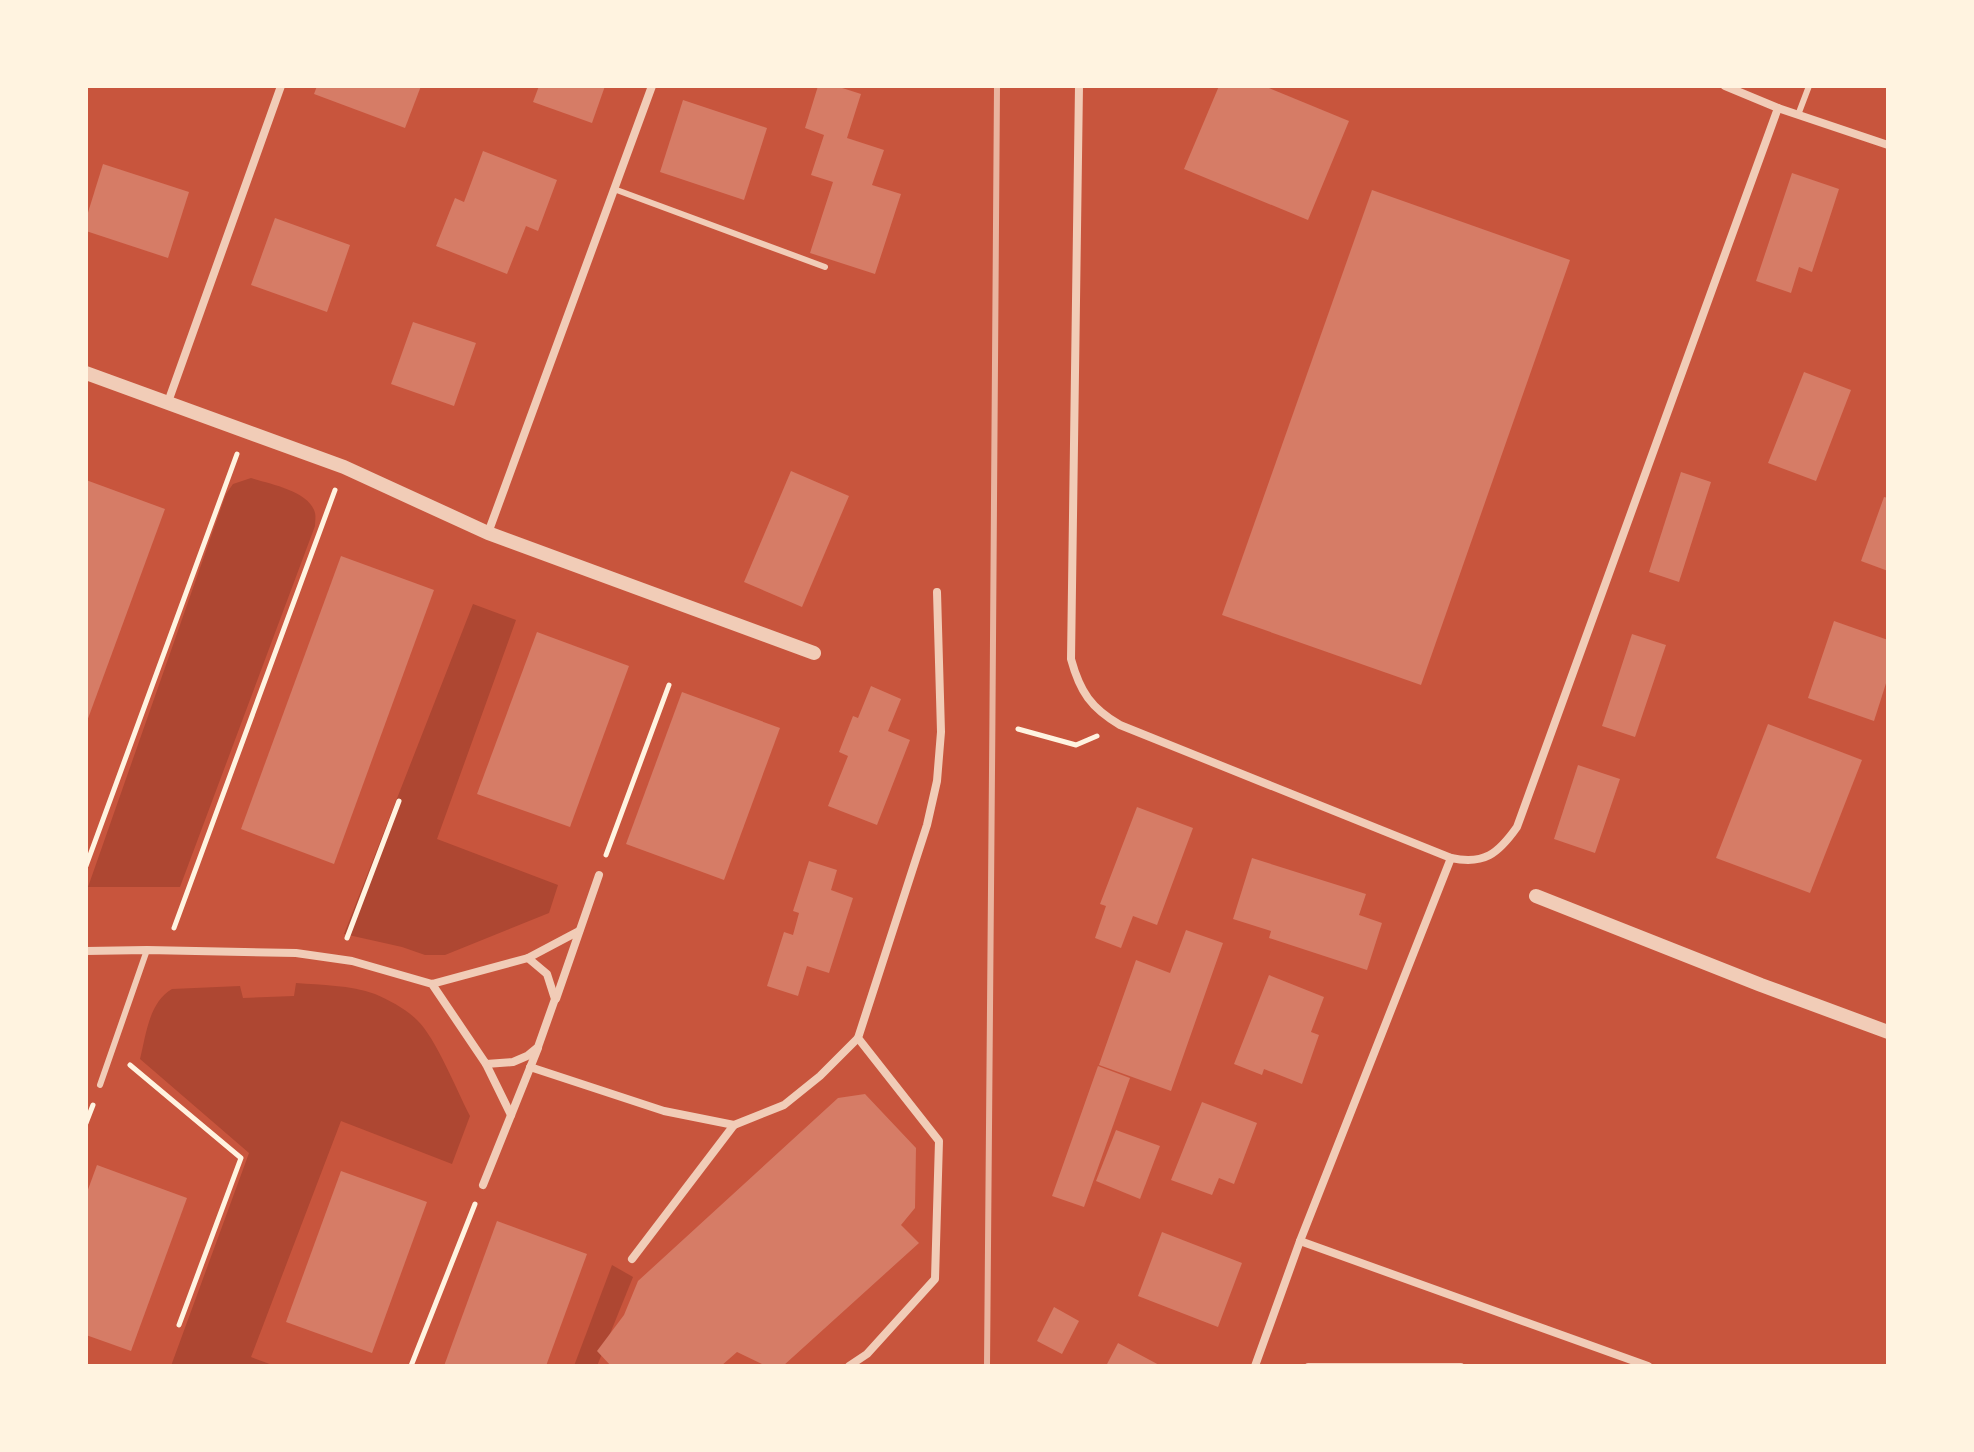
<svg xmlns="http://www.w3.org/2000/svg" width="1974" height="1452" font-family="'Work Sans',sans-serif">
  <style>
    .green { fill: #ae4732 }
    .building { fill: #d67c66 }
    .lines { fill: none; stroke-linecap: round; stroke-linejoin: round }
    .path { stroke: #fff3e0; stroke-width: 5 }
    .service { stroke: #f1ccb7; stroke-width: 6 }
    .minor { stroke: #f1ccb7; stroke-width: 8 }
    .tertiary { stroke: #f1ccb7; stroke-width: 14 }
    .rail { stroke: #e9b49f; stroke-width: 6 }
  </style>
  <rect width="100%" height="100%" fill="#c8553d"/>
  <!-- green -->
  <g class="green">
    <path d="M251,478C270,484 310,491 315,513C316,517 315,522 315,526L180,887H88L226,494L233,484Z"/>
    <path d="M473,604L516,620L437,839L558,885L549,913L445,955H425L402,947L344,934Z"/>
    <path d="M296,983C321,985 350,985 375,994C389,1000 406,1009 417,1020C436,1038 457,1091 470,1116L452,1164L341,1121L251,1357L275,1366H171L249,1153L140,1059C146,1035 149,1002 172,989L240,986L243,998L294,996Z"/>
    <path d="M612,1265L633,1277L597,1366H574Z"/>
  </g>
  <!-- building -->
  <g class="building">
    <path d="M317,86H421L405,128L314,94Z"/>
    <path d="M539,86H605L592,123L533,102Z"/>
    <path d="M818,86H836L861,94L847,138L884,150L872,185L901,194L875,274L810,253L833,182L811,175L824,135L805,128Z"/>
    <path d="M1219,86H1264L1349,121L1308,220L1184,169Z"/>
    <path d="M683,100L767,128L744,200L660,172Z"/>
    <path d="M483,151L557,180L538,231L526,226L507,274L436,246L455,198L464,202Z"/>
    <path d="M103,164L189,192L168,258L86,231V219Z"/>
    <path d="M1792,173L1839,189L1812,272L1799,267L1791,293L1756,281Z"/>
    <path d="M1372,190L1570,260L1421,685L1222,615Z"/>
    <path d="M275,218L350,245L327,312L251,285Z"/>
    <path d="M413,322L476,343L454,406L391,384Z"/>
    <path d="M1804,372L1851,390L1816,481L1768,463Z"/>
    <path d="M791,471L849,496L802,607L744,582Z"/>
    <path d="M1681,472L1711,482L1679,582L1649,572Z"/>
    <path d="M86,480L165,509L86,724Z"/>
    <path d="M1884,497L1888,498V571L1861,561Z"/>
    <path d="M341,556L434,590L334,864L241,829Z"/>
    <path d="M1834,621L1888,640V677L1874,721L1808,698Z"/>
    <path d="M537,632L629,666L570,827L477,794Z"/>
    <path d="M1632,634L1666,645L1635,737L1602,726Z"/>
    <path d="M871,686L901,699L888,731L910,740L877,825L828,806L848,756L839,752L853,716L858,718Z"/>
    <path d="M682,692L780,728L724,880L626,844Z"/>
    <path d="M1768,724L1862,760L1810,893L1716,858Z"/>
    <path d="M1578,765L1620,779L1595,853L1554,839Z"/>
    <path d="M1137,807L1193,828L1157,925L1133,916L1121,948L1095,938L1106,906L1100,904Z"/>
    <path d="M1252,858L1366,894L1359,915L1382,923L1367,970L1269,938L1271,931L1233,919Z"/>
    <path d="M809,861L837,870L831,890L853,898L829,973L807,966L798,996L767,986L784,932L793,935L799,913L793,911Z"/>
    <path d="M1186,930L1223,943L1171,1091L1099,1065L1136,960L1170,973Z"/>
    <path d="M1269,975L1324,997L1311,1032L1319,1035L1302,1084L1264,1069L1262,1075L1234,1064Z"/>
    <path d="M1098,1066L1130,1078L1084,1207L1052,1196Z"/>
    <path d="M865,1094L916,1148L915,1208L901,1225L919,1243L783,1366H766L737,1352L721,1366H611L597,1351L624,1315L638,1281L838,1098Z"/>
    <path d="M1202,1102L1257,1123L1234,1184L1219,1178L1212,1195L1171,1180Z"/>
    <path d="M1116,1130L1160,1146L1140,1199L1096,1181Z"/>
    <path d="M97,1165L187,1198L131,1351L86,1335V1195Z"/>
    <path d="M341,1171L427,1202L372,1353L286,1322Z"/>
    <path d="M497,1221L587,1254L546,1366H444Z"/>
    <path d="M1162,1232L1242,1263L1218,1327L1138,1296Z"/>
    <path d="M1054,1307L1079,1321L1062,1354L1037,1341Z"/>
    <path d="M1118,1343L1161,1366H1106Z"/>
  </g>
  <g class="lines">
    <!-- path -->
    <g class="path">
      <path d="M1018,729L1076,745L1097,736"/>
      <path d="M606,855L669,685"/>
      <path d="M86,866L237,454"/>
      <path d="M174,928L335,490"/>
      <path d="M347,938L399,801"/>
      <path d="M130,1065L241,1158L179,1325"/>
      <path d="M86,1123L93,1105"/>
      <path d="M411,1366L475,1204"/>
    </g>
    <!-- service -->
    <g class="service">
      <path d="M1798,115L1809,86"/>
      <path d="M614,189L825,267"/>
      <path d="M100,1085L147,950"/>
      <path d="M1308,1366H1461"/>
    </g>
    <!-- minor -->
    <g class="minor">
      <path d="M1079,86L1071,659C1080,692 1091,708 1120,725L1451,858C1484,865 1498,854 1517,827L1778,108L1725,86"/>
      <path d="M1778,108L1888,145"/>
      <path d="M168,402L281,86"/>
      <path d="M488,533L652,86"/>
      <path d="M86,951L147,950L296,953L352,961L432,984L528,958L547,974L555,999L538,1047L527,1056L513,1062L486,1064L432,984"/>
      <path d="M528,958L579,931"/>
      <path d="M556,999L599,875"/>
      <path d="M486,1064L511,1115"/>
      <path d="M530,1067L664,1111L734,1125"/>
      <path d="M483,1185L538,1048"/>
      <path d="M1300,1241L1648,1366"/>
      <path d="M632,1259L734,1125L784,1105L820,1076L858,1038"/>
      <path d="M849,1366L867,1354L935,1279L939,1141L858,1038L927,825L937,781L941,732L937,592"/>
      <path d="M1255,1366L1300,1241L1451,858"/>
    </g>
    <!-- tertiary -->
    <g class="tertiary">
      <path d="M86,373L344,467L488,533L814,653"/>
      <path d="M1536,896L1761,985L1888,1032"/>
    </g>
    <!-- rail -->
    <path class="rail" d="M987,1366C990,939 995,513 997,86"/>
  </g>
  <!-- border -->
  <rect width="1974" height="1452" fill="none" stroke="#fff3e0" stroke-width="176"/>
</svg>
